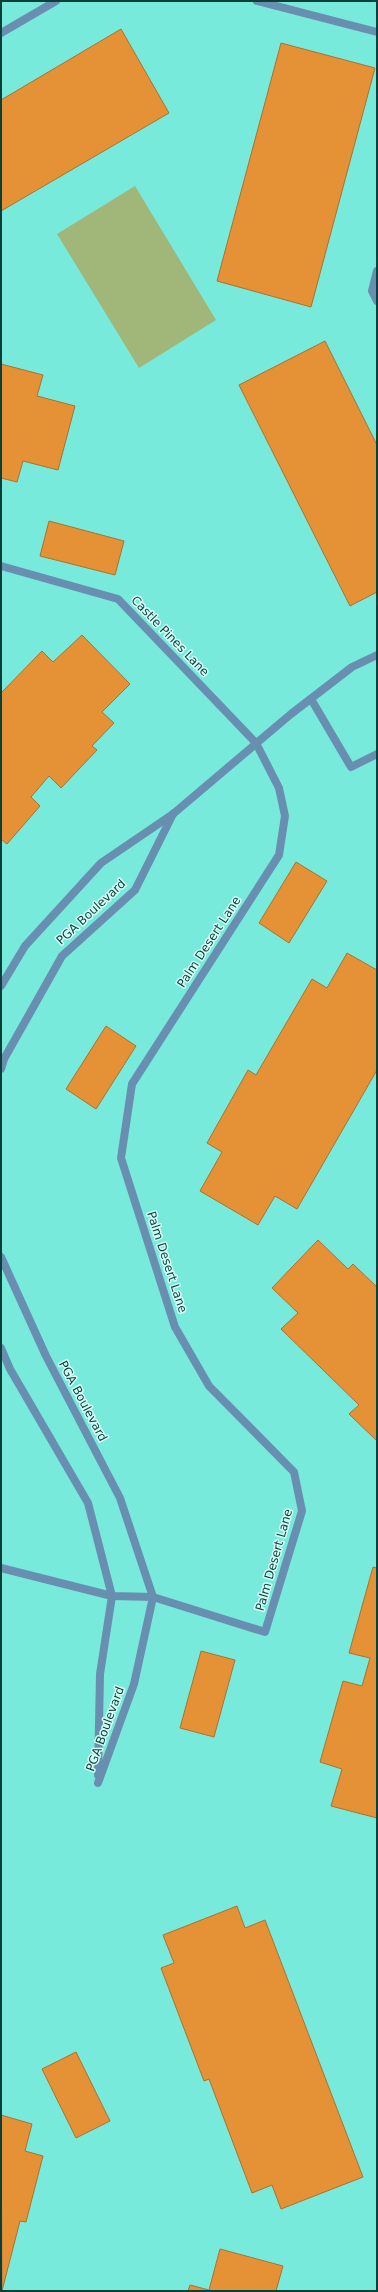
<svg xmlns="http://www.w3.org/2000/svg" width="378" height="2292" font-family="'DejaVu Sans',sans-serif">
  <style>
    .pitch { fill: #a1b77a }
    .building { fill: #e49235; stroke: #ab7132 }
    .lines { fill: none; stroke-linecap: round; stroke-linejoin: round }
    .service { stroke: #698fb0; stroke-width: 8 }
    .minor { stroke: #698fb0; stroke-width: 8 }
    .labels { text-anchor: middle; stroke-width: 3; stroke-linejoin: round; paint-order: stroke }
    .street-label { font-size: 12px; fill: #0a3f3a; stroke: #d5fef7 }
  </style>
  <rect width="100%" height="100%" fill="#77eadc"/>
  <!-- pitch -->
  <path class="pitch" d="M135,186L216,320L139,368L57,234Z"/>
  <!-- building -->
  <g class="building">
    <path d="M121,29L169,113L1,211V100Z"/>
    <path d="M281,43L375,68L311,307L217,281Z"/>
    <path d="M325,341L377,445V592L350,606L239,385Z"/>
    <path d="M1,364L43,375L37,396L75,406L58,470L23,461L17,482L1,478Z"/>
    <path d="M49,521L124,541L115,575L40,556Z"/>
    <path d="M82,635L130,684L102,712L114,723L92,746L97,750L61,788L49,776L31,797L40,806L7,844L1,839V693L42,651L53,662Z"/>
    <path d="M296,862L327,881L289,943L259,923Z"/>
    <path d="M347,953L377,970V1070L297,1209L275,1196L258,1225L200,1191L222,1152L207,1143L248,1070L256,1075L312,979L327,988Z"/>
    <path d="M106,1026L136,1046L96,1109L66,1089Z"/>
    <path d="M318,1240L348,1269L353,1264L377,1287V1441L349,1414L359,1405L281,1329L298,1313L272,1288Z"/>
    <path d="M373,1567L377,1568V1818L331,1806L342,1769L320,1762L343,1681L362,1686L370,1658L349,1653Z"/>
    <path d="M201,1651L235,1660L214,1737L180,1728Z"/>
    <path d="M237,1906L245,1928L265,1920L363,2177L281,2209L272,2185L252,2193L209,2079L204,2081L161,1968L174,1963L163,1935Z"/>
    <path d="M76,2052L110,2121L76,2138L42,2069Z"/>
    <path d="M1,2115L32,2124L25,2151L43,2156L26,2222L20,2221L2,2291Z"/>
    <path d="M220,2249L283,2266L276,2291H188L190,2285L209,2290Z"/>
  </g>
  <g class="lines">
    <!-- service -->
    <path class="service" d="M311,699L351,767L377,754"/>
    <!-- minor -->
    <g class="minor">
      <path d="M257,1L377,32"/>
      <path d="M1,33L56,1"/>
      <path d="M377,271L372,291L377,301"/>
      <path d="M1,566L118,599L256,743L279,788L285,816L279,855L132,1084L121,1158L175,1327L209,1386L294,1472L302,1511L265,1632L153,1597L112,1596L1,1568"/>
      <path d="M1,986L25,946L101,863L173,814L291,714L352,667L377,655"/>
      <path d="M1,1069L4,1059L62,956L135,890L173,814"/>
      <path d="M1,1257L46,1356L120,1498L153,1597L134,1684L98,1783"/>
      <path d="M1,1348L10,1369L88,1503L112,1596L100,1674L98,1775"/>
    </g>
  </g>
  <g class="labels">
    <!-- street labels -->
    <g class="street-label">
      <text transform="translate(170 636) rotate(46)" y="4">Castle Pines Lane</text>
      <text transform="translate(91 912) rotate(-43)" y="4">PGA Boulevard</text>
      <text transform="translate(209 942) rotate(-57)" y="4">Palm Desert Lane</text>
      <text transform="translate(167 1262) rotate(72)" y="4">Palm Desert Lane</text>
      <text transform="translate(83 1401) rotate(62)" y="4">PGA Boulevard</text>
      <text transform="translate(274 1560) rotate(-74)" y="4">Palm Desert Lane</text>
      <text transform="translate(105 1729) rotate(-70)" y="4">PGA Boulevard</text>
    </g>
  </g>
  <!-- border -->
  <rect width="378" height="2292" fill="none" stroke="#0a3f3a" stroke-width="4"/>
</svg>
